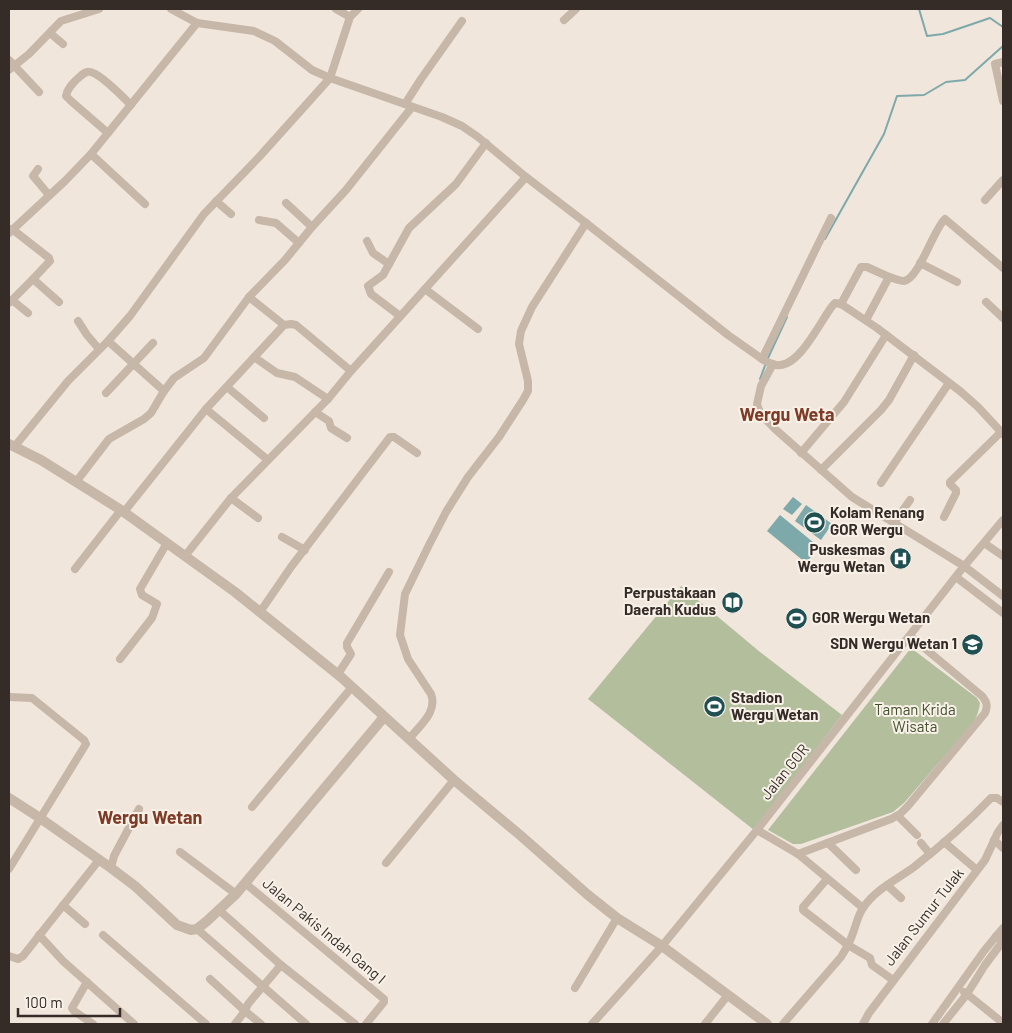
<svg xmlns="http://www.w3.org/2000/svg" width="1012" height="1033" font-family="Barlow,sans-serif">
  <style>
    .green { fill: #b3be9d }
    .water { fill: #7da9ab }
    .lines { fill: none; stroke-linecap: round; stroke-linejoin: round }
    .stream { stroke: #7da9ab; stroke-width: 2 }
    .minor { stroke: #c7b7a9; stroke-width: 8 }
    .tertiary { stroke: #c7b7a9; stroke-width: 10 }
    .labels { text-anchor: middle; stroke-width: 4; stroke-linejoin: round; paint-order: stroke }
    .poi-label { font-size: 15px; font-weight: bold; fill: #352c28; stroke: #f8f1e8; text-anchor: start }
    .park-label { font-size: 15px; fill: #44512e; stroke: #f8f1e8 }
    .street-label { font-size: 15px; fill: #352c28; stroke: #f8f1e8 }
    .quarter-label { font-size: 18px; font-weight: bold; fill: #7e3c27; stroke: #f8f1e8 }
  </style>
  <rect width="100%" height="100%" fill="#f0e6dc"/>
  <!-- green -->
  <g class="green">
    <path d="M681,586L760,652L842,715L754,830L588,699Z"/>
    <path d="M911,648L977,698L980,703C979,711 977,716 973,723L904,803L893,812L801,844H793L768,830Z"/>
  </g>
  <!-- water -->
  <g class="water">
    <path d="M793,497L802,504L792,515L783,509Z"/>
    <path d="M806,505L832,524L821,540L795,521Z"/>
    <path d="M780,515L819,547L806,563L767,531Z"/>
  </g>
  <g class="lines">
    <!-- stream -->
    <g class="stream">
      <path d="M919,9L927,36L943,34L990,18L1003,27"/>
      <path d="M825,239L884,134L897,96L924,95L946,82L965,80L1003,46"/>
      <path d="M768,358L787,317"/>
      <path d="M760,379L766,363"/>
    </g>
    <!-- minor -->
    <g class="minor">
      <path d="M171,9L197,23L254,31L275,41L312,70L330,78L442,117L462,126L478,137L526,177"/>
      <path d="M336,9L350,17"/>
      <path d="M564,20L576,9"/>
      <path d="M50,33L63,44"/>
      <path d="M9,60L39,92"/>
      <path d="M1003,62L995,64L1003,101"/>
      <path d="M9,70L29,54L61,21L99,9"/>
      <path d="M405,104L421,79L462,21"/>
      <path d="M108,133L71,101L66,96C67,89 72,84 77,79C80,77 83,73 87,72C96,69 124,98 131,105"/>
      <path d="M91,154L145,204"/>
      <path d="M38,169L33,176L49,195"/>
      <path d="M985,200L1003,180"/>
      <path d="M216,201L231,214"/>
      <path d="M286,203L312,227"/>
      <path d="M831,218L762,359C767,362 774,366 780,365C801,364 821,320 833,305L835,303L841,304L877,328L960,391L978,407L1003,434"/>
      <path d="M259,220L276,223L299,243"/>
      <path d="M586,223L728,335L762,359"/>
      <path d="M12,229L49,258L50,261L33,279L59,302"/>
      <path d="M9,233L65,181L91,154L197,23"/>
      <path d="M367,241L373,253L389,264"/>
      <path d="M920,263L957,282"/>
      <path d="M425,289L478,329"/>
      <path d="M249,297L284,325"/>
      <path d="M12,300L28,313"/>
      <path d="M986,302L1003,318"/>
      <path d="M9,303L33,279"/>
      <path d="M841,304L861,267H867L889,277"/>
      <path d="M400,316L371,294L368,286L383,275L409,228L456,184L486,143"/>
      <path d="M866,320L889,277C893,278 900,281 904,281C919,279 934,228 945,219L1003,268"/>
      <path d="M78,321L87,335L99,349"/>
      <path d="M108,341L164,391"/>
      <path d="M254,357L277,373L295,377L328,399"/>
      <path d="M773,364L761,386L757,404L760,413L775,429L852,497L964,566L1003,596"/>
      <path d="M227,387L264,418"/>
      <path d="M106,393L153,343"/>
      <path d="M206,409L268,460"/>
      <path d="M315,412L329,421L331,428L347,438"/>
      <path d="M15,446L68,381L108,341L130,316L204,214L260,156L330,78L350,17L358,9"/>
      <path d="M801,453L844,402L886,335"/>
      <path d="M821,470L881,410L889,400L914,355"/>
      <path d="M76,482L109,439L144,419L151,413L164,391L174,378L204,358L249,297L285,260L312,227L346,190L412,107"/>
      <path d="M881,483L949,383"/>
      <path d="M231,498L258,518"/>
      <path d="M124,512L206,409L284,325L291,324L296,325L351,371"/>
      <path d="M944,517L956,493V490L950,484V482L1001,432"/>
      <path d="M894,523L910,500"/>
      <path d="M282,537L305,550"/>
      <path d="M984,543L1003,556"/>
      <path d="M185,556L231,498L328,399L351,371L526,177L586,223L532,307L521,331L519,344L528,381V391L523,400L499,437L468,477L446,512L429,545L405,594L400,635L408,659L431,694C438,712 419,726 409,739"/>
      <path d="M75,569L121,510"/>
      <path d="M956,577L1003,613"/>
      <path d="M260,612L291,567L390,437H394L417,453"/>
      <path d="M120,659L152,618L157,604L142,595L140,589L167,543"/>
      <path d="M338,674L351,654L347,647V643L389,572"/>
      <path d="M9,697L32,698L84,740L86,744L9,869"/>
      <path d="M252,807L352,687"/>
      <path d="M898,816L917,835"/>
      <path d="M757,830L798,854L891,819L900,814L908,806L985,713C988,706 987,702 982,696L910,636"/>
      <path d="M994,840L1003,848"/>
      <path d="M944,842L977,870"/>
      <path d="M828,843L856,870"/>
      <path d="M921,843L930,854"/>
      <path d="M180,852L236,894"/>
      <path d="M798,854L863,908"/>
      <path d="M386,863L454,780"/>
      <path d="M111,868L114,856L139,809"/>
      <path d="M827,879L803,907V910L848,945L870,958L872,965L893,980"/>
      <path d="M245,883L384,999V1002L366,1024"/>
      <path d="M887,885L901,898"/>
      <path d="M63,905L85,924"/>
      <path d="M197,929L306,1024"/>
      <path d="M39,935L63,961L134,1024"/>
      <path d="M103,935L206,1024"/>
      <path d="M9,956L18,959L23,956L99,860"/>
      <path d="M281,965L355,1024"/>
      <path d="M210,979L245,1011L248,1004L281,965L219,910"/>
      <path d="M87,982L72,1008L74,1011L93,1024"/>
      <path d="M575,988L617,918"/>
      <path d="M964,992L967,994L985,965L1003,941L996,936"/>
      <path d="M235,1024L245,1011L261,1024"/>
      <path d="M592,1024L662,946L757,830L961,570L1003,520"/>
      <path d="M705,1024L728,995"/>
      <path d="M783,1024L841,957C846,949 850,942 853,933C856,925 858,915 863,908C876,889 896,880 914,867C941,846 967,823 991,798H997L1003,802"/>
      <path d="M863,1024L869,1013L985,860L998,832L1003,825"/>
      <path d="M932,1024L984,951L1003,928"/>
      <path d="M943,1024L967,994L1003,1023"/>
    </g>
    <!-- tertiary -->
    <g class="tertiary">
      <path d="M9,444L41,460L121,510L235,592L341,677L454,780L520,835L588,895L617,918L662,946L767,1024"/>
      <path d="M9,798L40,818L111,868L135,886L177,925L191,930L197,929L207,921L236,894L384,717"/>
    </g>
  </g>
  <!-- icons -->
  <defs>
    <symbol id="stadium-disc" viewBox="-11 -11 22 22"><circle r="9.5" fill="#215053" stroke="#f8f1e8"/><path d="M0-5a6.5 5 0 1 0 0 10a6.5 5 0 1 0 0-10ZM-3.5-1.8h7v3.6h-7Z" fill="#fff"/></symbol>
    <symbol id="hospital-disc" viewBox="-11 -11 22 22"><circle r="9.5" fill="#215053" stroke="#f8f1e8"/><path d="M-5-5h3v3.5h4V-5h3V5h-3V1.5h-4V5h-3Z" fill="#fff"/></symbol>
    <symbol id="library-disc" viewBox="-11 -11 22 22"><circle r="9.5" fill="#215053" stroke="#f8f1e8"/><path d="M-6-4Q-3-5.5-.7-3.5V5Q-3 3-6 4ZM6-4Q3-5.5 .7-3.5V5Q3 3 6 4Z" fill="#fff"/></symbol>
    <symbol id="school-disc" viewBox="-11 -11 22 22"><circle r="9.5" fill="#215053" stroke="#f8f1e8"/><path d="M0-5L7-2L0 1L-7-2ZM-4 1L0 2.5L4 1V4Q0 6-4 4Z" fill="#fff"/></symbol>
  </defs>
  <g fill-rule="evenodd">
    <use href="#stadium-disc" x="802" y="510" width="25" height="25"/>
    <use href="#hospital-disc" x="888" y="546" width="25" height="25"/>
    <use href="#library-disc" x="720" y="590" width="25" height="25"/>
    <use href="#stadium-disc" x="784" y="606" width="25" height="25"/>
    <use href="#school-disc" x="960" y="632" width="25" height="25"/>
    <use href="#stadium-disc" x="702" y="694" width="25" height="25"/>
  </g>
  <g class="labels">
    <!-- poi labels -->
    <g class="poi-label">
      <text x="830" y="518">Kolam Renang<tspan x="830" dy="17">GOR Wergu</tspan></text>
      <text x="885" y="555" text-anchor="end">Puskesmas<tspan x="885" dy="17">Wergu Wetan</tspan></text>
      <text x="716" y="598" text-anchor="end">Perpustakaan<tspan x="716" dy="17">Daerah Kudus</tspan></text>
      <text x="812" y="623">GOR Wergu Wetan</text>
      <text x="957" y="649" text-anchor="end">SDN Wergu Wetan 1</text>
      <text x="731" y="703">Stadion<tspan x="731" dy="17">Wergu Wetan</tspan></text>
    </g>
    <!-- park labels -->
    <g class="park-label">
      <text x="915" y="715">Taman Krida<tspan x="915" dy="17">Wisata</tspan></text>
    </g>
    <!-- street labels -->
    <g class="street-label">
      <text transform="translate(785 772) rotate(-51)" y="5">Jalan GOR</text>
      <text transform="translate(924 917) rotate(-52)" y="5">Jalan Sumur Tulak</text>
      <text transform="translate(324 931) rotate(40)" y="5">Jalan Pakis Indah Gang I</text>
    </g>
    <!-- quarter labels -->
    <g class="quarter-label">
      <text x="787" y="421">Wergu Weta</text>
      <text x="150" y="824">Wergu Wetan</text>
    </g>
  </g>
  <!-- border -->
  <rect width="1012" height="1033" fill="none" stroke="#352c28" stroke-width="20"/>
  <!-- scale -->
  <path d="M18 1008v8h102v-8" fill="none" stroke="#352c28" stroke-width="2.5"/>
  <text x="25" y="1008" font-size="15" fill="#352c28" stroke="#f8f1e8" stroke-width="4" paint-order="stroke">100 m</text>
</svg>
